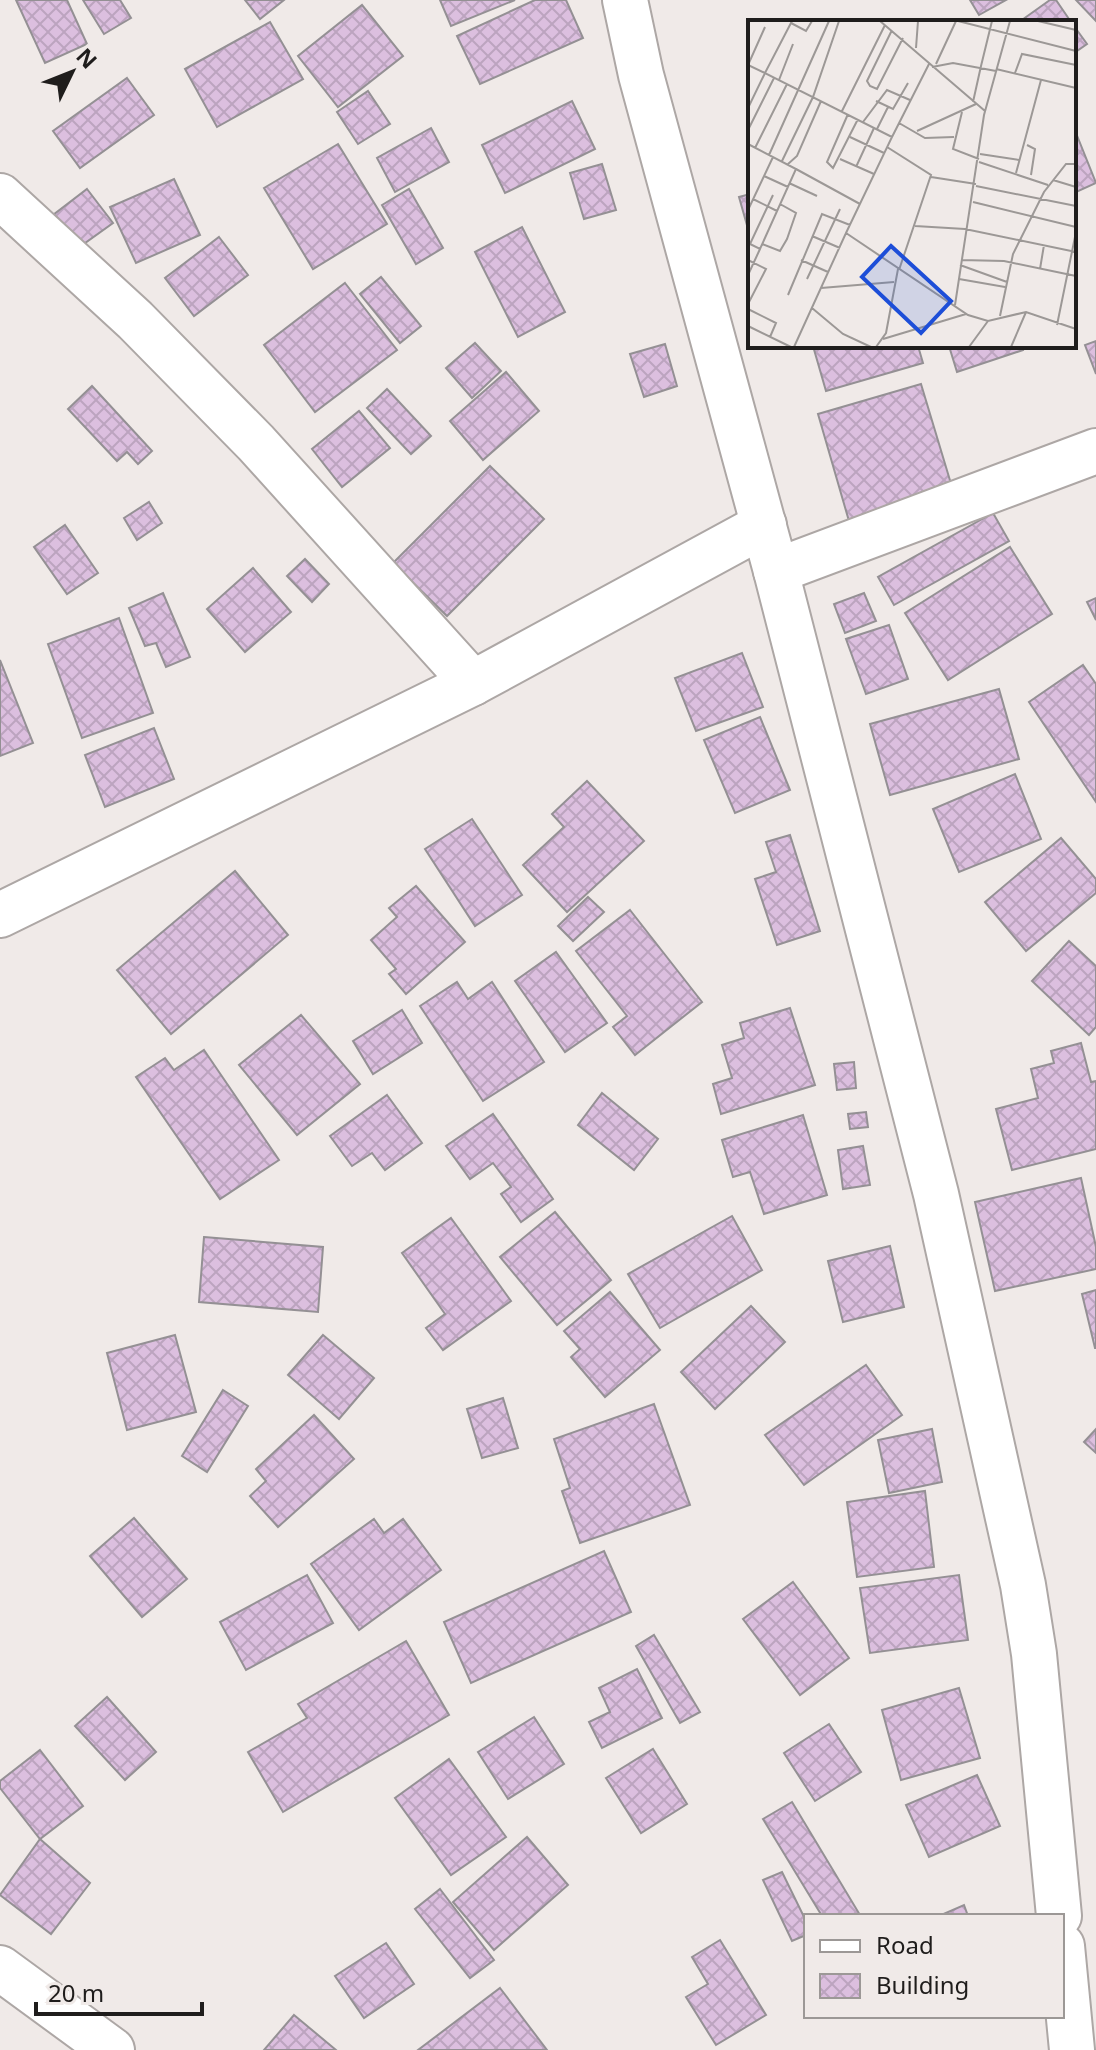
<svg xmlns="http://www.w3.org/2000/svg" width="1096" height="2050" font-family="'Noto Sans',sans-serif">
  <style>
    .building { fill: url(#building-cross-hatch); stroke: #949094; stroke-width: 2 }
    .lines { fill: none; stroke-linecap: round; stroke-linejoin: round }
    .street-casing { stroke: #ada7a5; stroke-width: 48 }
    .secondary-casing { stroke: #ada7a5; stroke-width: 48 }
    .street { stroke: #fff; stroke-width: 44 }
    .secondary { stroke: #fff; stroke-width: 44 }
    .inset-road { fill: none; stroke: #9c9896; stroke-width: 2 }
    .view { fill: #1d4ed8; fill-opacity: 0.15; stroke: #1d4ed8; stroke-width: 4 }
    .inset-edge { fill: none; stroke: #1f1d1c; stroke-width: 4 }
  </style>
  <defs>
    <pattern id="building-cross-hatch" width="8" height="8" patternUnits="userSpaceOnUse" patternTransform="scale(2)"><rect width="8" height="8" fill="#dcbfdf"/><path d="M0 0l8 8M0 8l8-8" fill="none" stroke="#bca4bf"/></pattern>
  </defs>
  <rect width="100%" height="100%" fill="#f0eae8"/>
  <!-- building -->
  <g class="building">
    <path d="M16,0H67L87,44L45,63Z"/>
    <path d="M83,0H120L131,18L104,34Z"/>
    <path d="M245,0H284L260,19Z"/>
    <path d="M440,0H515L451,26Z"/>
    <path d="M535,0H566L583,38L480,84L457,36Z"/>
    <path d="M970,0H1006L979,15Z"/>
    <path d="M1050,0H1056L1071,22H1019Z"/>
    <path d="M1076,0H1096V21Z"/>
    <path d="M362,5L403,56L338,107L298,56Z"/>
    <path d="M270,22L303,79L217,127L185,69Z"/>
    <path d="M1074,26L1087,44L1074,53Z"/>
    <path d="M127,78L154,115L80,168L53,131Z"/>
    <path d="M368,91L390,124L358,144L337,112Z"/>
    <path d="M572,101L595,149L505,193L482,145Z"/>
    <path d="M431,128L449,162L395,192L377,158Z"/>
    <path d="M1074,128L1096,183L1074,193Z"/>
    <path d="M338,144L387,224L313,269L264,188Z"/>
    <path d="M602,164L616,210L584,219L570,173Z"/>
    <path d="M174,179L200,235L136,263L110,207Z"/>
    <path d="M87,189L113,223L78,248L53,215Z"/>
    <path d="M409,189L443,248L416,264L382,205Z"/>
    <path d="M750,194V236L739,197Z"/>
    <path d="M522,227L565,312L518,337L475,252Z"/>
    <path d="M219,237L248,275L194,316L165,278Z"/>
    <path d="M381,277L421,326L400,343L360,294Z"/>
    <path d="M345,283L397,350L315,412L264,345Z"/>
    <path d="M1096,341V374L1085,345Z"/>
    <path d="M475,343L501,371L472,398L446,368Z"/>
    <path d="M665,344L677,386L644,397L630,354Z"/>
    <path d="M813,346H918L923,363L826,391Z"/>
    <path d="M949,346H1022L1023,350L957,372Z"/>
    <path d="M506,372L539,411L483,460L450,421Z"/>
    <path d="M921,384L955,497L851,528L818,414Z"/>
    <path d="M92,386L152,451L138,464L127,452L117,461L68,409Z"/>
    <path d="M387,389L431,436L411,454L367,408Z"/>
    <path d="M359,411L390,448L342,487L312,449Z"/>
    <path d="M490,466L544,519L447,616L393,563Z"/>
    <path d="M149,502L162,523L137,540L124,518Z"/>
    <path d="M993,513L1009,541L894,605L878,577Z"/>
    <path d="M65,525L98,573L67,594L34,547Z"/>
    <path d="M1010,547L1052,614L948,680L905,613Z"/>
    <path d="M305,559L329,584L312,602L287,576Z"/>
    <path d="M253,568L291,612L245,652L207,609Z"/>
    <path d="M163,593L190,657L166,667L156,643L145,646L129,608Z"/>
    <path d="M864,593L876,621L845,633L834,604Z"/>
    <path d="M1096,598V620L1087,602Z"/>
    <path d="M119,618L153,713L82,738L48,644Z"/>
    <path d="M889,625L908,679L866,694L846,639Z"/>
    <path d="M742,653L763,707L696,731L675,678Z"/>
    <path d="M0,660L33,743L0,756Z"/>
    <path d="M1083,665L1096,684V802L1029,702Z"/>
    <path d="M999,689L1019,759L890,795L870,724Z"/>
    <path d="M760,717L790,790L735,813L704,740Z"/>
    <path d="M154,728L174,779L105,807L85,755Z"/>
    <path d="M1015,774L1041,839L959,872L933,809Z"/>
    <path d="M587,781L644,841L567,912L523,865L564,827L552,814Z"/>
    <path d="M472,819L522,895L475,926L425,849Z"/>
    <path d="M790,835L820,931L777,945L755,879L776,872L766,842Z"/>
    <path d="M1061,838L1096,879V893L1026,951L985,902Z"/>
    <path d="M235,871L288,935L171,1034L117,970Z"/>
    <path d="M416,886L465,942L406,994L389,974L396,969L371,940L397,917L389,908Z"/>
    <path d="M588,897L604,912L573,941L558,926Z"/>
    <path d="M630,910L702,1002L635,1055L613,1027L627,1016L576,951Z"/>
    <path d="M1069,941L1096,966V1027L1089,1035L1032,981Z"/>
    <path d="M556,952L607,1023L565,1052L515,981Z"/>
    <path d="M457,982L468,999L492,982L544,1062L483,1101L420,1006Z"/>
    <path d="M790,1008L815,1085L721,1114L713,1084L732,1078L722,1045L744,1038L740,1023Z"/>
    <path d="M402,1010L422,1043L373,1074L353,1041Z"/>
    <path d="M301,1015L360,1084L297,1135L239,1065Z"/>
    <path d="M1081,1043L1091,1082L1096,1081V1149L1012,1170L996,1109L1038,1098L1031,1069L1054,1063L1051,1051Z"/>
    <path d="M204,1050L279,1160L220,1199L136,1077L165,1058L174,1070Z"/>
    <path d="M854,1062L856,1088L837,1090L834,1064Z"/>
    <path d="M602,1093L658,1139L634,1170L578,1125Z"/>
    <path d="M387,1095L422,1143L385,1170L372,1153L352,1166L330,1136Z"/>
    <path d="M866,1112L868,1127L850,1129L848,1114Z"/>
    <path d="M493,1114L553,1199L521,1222L501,1194L511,1187L493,1163L470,1179L446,1146Z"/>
    <path d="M803,1115L827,1195L764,1214L750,1172L733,1177L722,1140Z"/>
    <path d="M863,1146L870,1185L843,1189L838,1150Z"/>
    <path d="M1081,1178L1096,1247V1269L995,1291L975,1202Z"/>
    <path d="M555,1212L611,1280L557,1325L500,1257Z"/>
    <path d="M732,1216L762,1270L660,1328L628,1274Z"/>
    <path d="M451,1218L511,1301L443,1350L426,1328L445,1314L402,1253Z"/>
    <path d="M204,1237L323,1247L318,1312L199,1302Z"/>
    <path d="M890,1246L904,1307L843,1322L828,1261Z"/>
    <path d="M1096,1290V1348H1095L1082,1294Z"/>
    <path d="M610,1292L660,1350L605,1397L571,1357L580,1349L564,1331Z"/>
    <path d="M751,1306L785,1342L715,1409L681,1372Z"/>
    <path d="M175,1335L196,1412L127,1430L107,1353Z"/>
    <path d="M323,1335L374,1378L339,1419L288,1375Z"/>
    <path d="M866,1365L902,1415L804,1485L765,1435Z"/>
    <path d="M223,1390L248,1406L207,1472L182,1456Z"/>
    <path d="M503,1398L518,1448L482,1458L467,1409Z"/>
    <path d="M654,1404L690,1505L580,1543L562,1491L570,1488L554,1439Z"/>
    <path d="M314,1415L354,1459L278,1527L250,1496L266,1481L256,1469Z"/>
    <path d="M932,1429L942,1482L889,1493L878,1440Z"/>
    <path d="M1096,1429V1453L1084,1442Z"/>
    <path d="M925,1491L934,1567L857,1577L847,1502Z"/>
    <path d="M134,1518L187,1579L142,1617L90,1556Z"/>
    <path d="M374,1519L384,1533L403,1519L441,1570L359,1630L311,1564Z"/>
    <path d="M604,1551L631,1612L471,1683L444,1622Z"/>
    <path d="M307,1575L333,1623L246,1670L220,1622Z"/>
    <path d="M959,1575L968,1640L870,1653L860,1588Z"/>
    <path d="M793,1582L849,1658L800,1695L743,1619Z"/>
    <path d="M654,1635L700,1712L680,1723L636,1646Z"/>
    <path d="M406,1641L449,1715L283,1812L248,1752L307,1718L298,1704Z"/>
    <path d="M637,1669L662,1718L602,1748L589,1722L610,1712L599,1688Z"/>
    <path d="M959,1688L980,1758L901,1780L882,1710Z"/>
    <path d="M107,1697L156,1752L125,1780L75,1726Z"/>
    <path d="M534,1717L564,1764L508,1799L478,1752Z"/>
    <path d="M829,1724L861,1772L815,1801L784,1753Z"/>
    <path d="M653,1749L687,1804L641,1833L606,1778Z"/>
    <path d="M40,1750L83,1806L40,1839L0,1788V1781Z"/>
    <path d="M449,1759L506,1837L451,1875L395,1798Z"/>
    <path d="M977,1775L1000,1826L929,1857L906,1805Z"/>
    <path d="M792,1802L860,1915L858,1916H822L763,1819Z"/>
    <path d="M527,1837L568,1885L494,1950L453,1902Z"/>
    <path d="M40,1839L90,1883L51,1934L0,1895Z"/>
    <path d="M782,1872L806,1921V1935L792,1941L763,1880Z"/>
    <path d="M440,1889L494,1960L470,1978L415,1909Z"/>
    <path d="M964,1905L968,1916H939Z"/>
    <path d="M720,1940L766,2015L716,2045L686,1997L708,1984L692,1957Z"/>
    <path d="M386,1943L414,1984L364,2018L335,1976Z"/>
    <path d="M500,1988L547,2050H418Z"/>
    <path d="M294,2015L336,2050H264Z"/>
  </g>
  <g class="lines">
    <defs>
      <g id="street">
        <path d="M0,196L135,320L256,443L473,683"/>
        <path d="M776,571L1096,451"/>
        <path d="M0,915L473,683L764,525"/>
        <path d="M0,1968L112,2050"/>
      </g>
      <g id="secondary">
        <path d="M625,0L641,75L776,571L936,1194L1023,1585L1034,1654L1059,1916"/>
        <path d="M1062,1946L1072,2050"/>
      </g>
    </defs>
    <!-- street casing -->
    <use href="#street" class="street-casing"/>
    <!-- secondary casing -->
    <use href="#secondary" class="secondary-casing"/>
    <!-- street -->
    <use href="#street" class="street"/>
    <!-- secondary -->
    <use href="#secondary" class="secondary"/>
  </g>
  <!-- overview -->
  <g transform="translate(748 20)">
    <rect width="328" height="328" fill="#f0eae8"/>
    <path class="inset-road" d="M132,1L237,91M210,1L328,31M290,1L328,10M43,3L58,11L64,1M17,7L0,45L17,53L44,1M144,10L119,61L122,66L129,69L155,18M168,28L170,1M188,44L208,1M233,46L244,1M184,47L205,43L248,51M248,49L328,68M267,53L274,34L328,45M31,60L45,24M128,81L145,89L160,63M225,82L233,46M0,88L17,53L144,117L98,213L220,295L240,301L278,292L328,309M94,91L137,5M214,92L205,129L231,139M100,94L79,142L85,148L110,99M115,102L139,70L162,80M151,103L177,118L206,117M129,109L140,87M0,110L26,58M169,111L228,84M102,117L136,133M144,117L181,44M0,124L48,149L12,229L0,223M279,125L287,129L283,155M139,127L183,155L151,250M7,128L39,64M232,134L271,140M21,135L81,1M92,139L126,154M34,141L65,77L91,1M231,142L300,165M40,144L49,136L73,81M108,147L126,108M48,149L112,184M268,153L293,60M16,156L40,167M183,157L228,164M305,160L328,167M41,163L69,176M228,166L328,186M5,179L29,191M225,182L328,207M0,190L25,137M167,206L217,209L328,232M64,216L92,228M2,224L25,175M14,224L32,231L39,219L48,193L32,184M0,240L18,249L0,284M53,240L80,252M213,240L256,241L328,256M212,245L259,262M292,249L296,225M0,255L12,229M59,259L92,189M211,259L257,267M73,268L146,262M40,275L74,194L102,205M207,285L236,95L262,1M64,288L95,314L123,327M0,289L28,303L22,317M252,296L265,234L296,172L318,144H328M309,305L328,212M0,306L43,327M135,319L218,294M46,327L98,213M128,327L138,313L150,249M221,327L240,301M263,327L278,292"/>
    <path class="view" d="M143,226L203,281L173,313L114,257Z"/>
    <rect width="328" height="328" class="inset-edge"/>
  </g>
  <!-- legend -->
  <rect x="804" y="1914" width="260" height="104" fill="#f0eae8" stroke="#9c9896" stroke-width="2"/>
  <rect x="820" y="1940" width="40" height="12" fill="#ffffff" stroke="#9c9896" stroke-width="2"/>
  <text x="876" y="1954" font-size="24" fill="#1f1d1c">Road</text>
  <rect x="820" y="1974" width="40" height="24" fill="url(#building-cross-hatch)" stroke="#9c9896" stroke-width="2"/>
  <text x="876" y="1994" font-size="24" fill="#1f1d1c">Building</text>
  <!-- north arrow -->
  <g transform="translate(72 72) rotate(47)" stroke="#f0eae8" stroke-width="6" paint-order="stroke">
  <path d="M0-6L14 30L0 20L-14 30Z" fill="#1f1d1c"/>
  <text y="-12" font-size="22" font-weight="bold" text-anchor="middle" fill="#1f1d1c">N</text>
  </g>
  <!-- scale -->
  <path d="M36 2002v12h166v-12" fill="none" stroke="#1f1d1c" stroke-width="4"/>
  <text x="48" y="2002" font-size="24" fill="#1f1d1c" stroke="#f0eae8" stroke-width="6" paint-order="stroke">20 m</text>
</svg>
